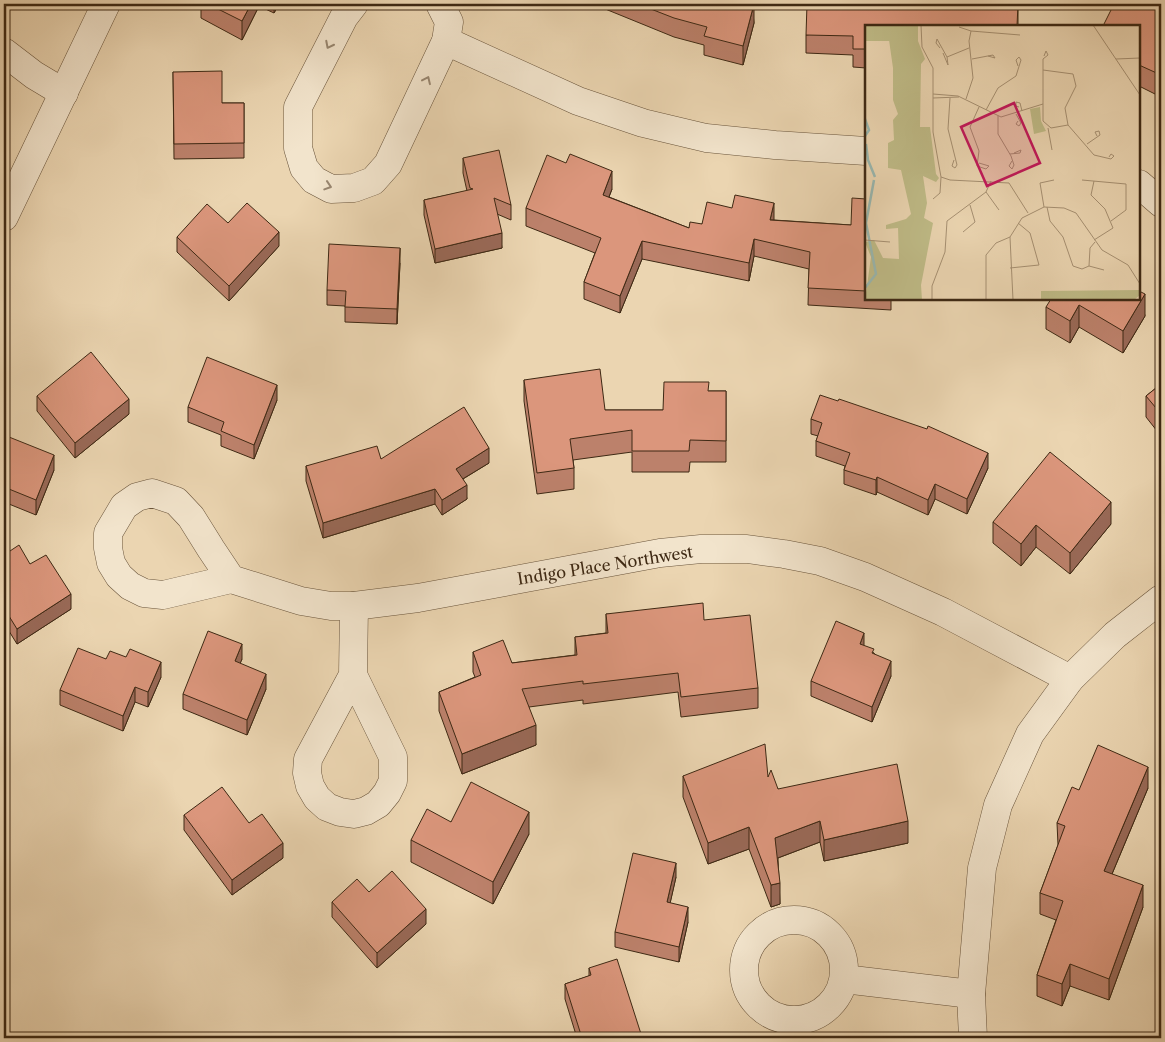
<svg xmlns="http://www.w3.org/2000/svg" width="1165" height="1042" font-family="'Libre Caslon Text',serif">
  <style>
    .lines { fill: none; stroke-linecap: round; stroke-linejoin: round }
    .minor-casing { stroke: #69543b; stroke-width: 29 }
    .minor { stroke: #f2e4cc; stroke-width: 28 }
    .wall { fill: #bc816b; stroke: #3e2914 }
    .shaded-wall { fill: #996957; stroke: #3e2914 }
    .building { fill: #db967c; stroke: #3e2914 }
    .oneway { stroke: #988670 }
    .labels { text-anchor: middle; stroke-width: 4; stroke-linejoin: round; paint-order: stroke }
    .street-label { font-size: 16px; fill: #3e2914; stroke: #f2e4cc }
    .inset-river { fill: none; stroke: #99b8b1; stroke-width: 2.5 }
    .inset-road { fill: none; stroke: #a69072; stroke-width: 1 }
    .view { fill: #c2185b; fill-opacity: 0.15; stroke: #c2185b; stroke-width: 2.5 }
    .inset-edge { fill: none; stroke: #3e2914; stroke-width: 2.5 }
  </style>
  <rect width="100%" height="100%" fill="#ebd5b1"/>
  <filter id="stains"><feTurbulence type="fractalNoise" baseFrequency=".004" numOctaves="4"/><feColorMatrix values="0 0 0 0 .2 0 0 0 0 .09 0 0 0 0 .02 0 0 0 .5 -.17"/></filter>
  <radialGradient id="worn" r=".72"><stop offset=".6" stop-color="#630" stop-opacity="0"/><stop offset="1" stop-color="#630" stop-opacity=".3"/></radialGradient>
  <g class="lines">
    <defs>
      <g id="minor">
        <path d="M354,4L344,17L298,107V148L304,168L314,180L331,189L354,188L373,181L388,164L446,41L449,22L440,4"/>
        <path d="M446,41L578,101L643,123L706,138L775,145L866,151"/>
        <path d="M4,52L34,75L64,93"/>
        <path d="M1139,184L1161,203"/>
        <path d="M4,217L106,4"/>
        <path d="M231,579L211,549L191,517L176,501L152,493L137,497L124,506L108,533V548L111,563L119,576L130,586L144,593L163,595L231,579L301,601L331,606H354L418,598L660,553L701,549H747L784,554L820,561L865,577L943,612L1070,679"/>
        <path d="M353,675L393,757V781L387,793L378,804L366,811L354,814L340,812L327,807L317,798L310,786L307,773L308,759L353,675L354,606"/>
        <circle cx="794" cy="970" r="50"/>
        <path d="M844,979L971,994"/>
        <path d="M973,1038L971,994L982,868L998,805L1030,734L1070,679L1115,635L1161,599"/>
      </g>
    </defs>
    <!-- minor casing -->
    <use href="#minor" class="minor-casing"/>
    <!-- minor -->
    <use href="#minor" class="minor"/>
  </g>
  <!-- wall -->
  <g class="wall">
    <path d="M201,4H279L274,13L259,6L242,40L201,18Z"/>
    <path d="M593,4H752L754,23L743,65L704,55V45L674,37Z"/>
    <path d="M1018,4V26H866V68L853,67V55L806,53V35Z"/>
    <path d="M1161,11V97L1139,86V26Z"/>
    <path d="M173,72L222,103H244V158L174,159Z"/>
    <path d="M463,158L511,205V220L497,214L502,248L435,263L424,215V200L467,191L463,173Z"/>
    <path d="M566,163L612,189L609,197L689,228L702,224L774,220L851,225L866,199V299H891V310L808,305L809,269L754,256L749,281L642,259L620,313L584,299V282L595,253L526,226V208Z"/>
    <path d="M228,223L279,246L229,301L177,252V237Z"/>
    <path d="M400,263L397,324L345,322V306L327,305V290Z"/>
    <path d="M1139,267L1140,290V291L1145,316L1123,353L1079,327L1070,343L1046,329V307Z"/>
    <path d="M524,380L605,410H663L709,391H726V462H690L689,472H632V452L573,460L574,468V489L537,494L524,401Z"/>
    <path d="M1161,384V436L1146,417V396Z"/>
    <path d="M37,396L129,414L75,458L37,411Z"/>
    <path d="M277,400L254,459L221,446V435L188,422V407Z"/>
    <path d="M811,419L988,468L967,514L935,499L928,515L877,492L876,495L844,484V470L845,466L816,456V441L818,436L811,434Z"/>
    <path d="M4,435L54,470L36,515L4,502Z"/>
    <path d="M381,459L489,463L463,479L467,499L442,515L435,504L323,538L306,481V466Z"/>
    <path d="M993,522L1111,524L1070,574L1036,547L1021,566L993,543Z"/>
    <path d="M4,555L71,609L17,644L4,623Z"/>
    <path d="M606,614L704,620L758,688V708L681,717L678,692L583,704V700L529,707L536,745L462,774L439,711V692L475,677L473,672V652L512,663L575,655V637L606,633Z"/>
    <path d="M864,646L874,653L891,676L872,722L811,696V681Z"/>
    <path d="M106,659L161,677L148,707L135,702L123,731L60,705V690Z"/>
    <path d="M242,659L240,663L266,689L247,735L183,709V694Z"/>
    <path d="M683,776L768,777L778,789L908,843L824,861L820,842L778,858L780,904L771,907L749,849L708,864L683,797Z"/>
    <path d="M1148,788L1112,874L1143,907L1109,1000L1070,986L1062,1006L1037,996V975L1056,920L1040,914V893L1058,845L1057,823L1079,790Z"/>
    <path d="M184,815L283,858L232,895L184,830Z"/>
    <path d="M451,822L529,834L493,904L411,862V840Z"/>
    <path d="M676,877L670,903L688,922L679,962L615,947V932Z"/>
    <path d="M369,892L426,924L377,968L332,917V902Z"/>
    <path d="M589,968L642,1038H577L565,999V984L589,976Z"/>
  </g>
  <!-- shaded-wall -->
  <g class="shaded-wall">
    <path d="M251,4H259V6L242,40V21Z"/>
    <path d="M274,4H279L274,13Z"/>
    <path d="M754,4V23L743,65V46Z"/>
    <path d="M612,171V189L603,212V195Z"/>
    <path d="M774,203V220H770Z"/>
    <path d="M279,232V246L229,301V286Z"/>
    <path d="M502,233V248L435,263V249Z"/>
    <path d="M754,239V256L749,281V263Z"/>
    <path d="M642,241V259L620,313V296Z"/>
    <path d="M400,248V263L397,324V309Z"/>
    <path d="M1140,268V290L1139,292V271Z"/>
    <path d="M1145,294V316L1123,353V331Z"/>
    <path d="M1079,305V327L1070,343V321Z"/>
    <path d="M277,385V400L254,459V445Z"/>
    <path d="M129,399V414L75,458V443Z"/>
    <path d="M489,448V463L456,483V469Z"/>
    <path d="M988,453V468L967,514V499Z"/>
    <path d="M54,455V470L36,515V500Z"/>
    <path d="M877,477V492L876,495V480Z"/>
    <path d="M935,484V499L928,515V500Z"/>
    <path d="M467,485V499L442,515V500Z"/>
    <path d="M435,489V504L323,538V523Z"/>
    <path d="M1111,502V524L1070,574V553Z"/>
    <path d="M1036,525V547L1021,566V544Z"/>
    <path d="M71,594V609L17,644V629Z"/>
    <path d="M864,633V647L860,644Z"/>
    <path d="M242,644V659L235,676V661Z"/>
    <path d="M891,661V676L872,722V707Z"/>
    <path d="M161,662V677L148,707V692Z"/>
    <path d="M266,674V689L247,735V720Z"/>
    <path d="M135,687V702L123,731V716Z"/>
    <path d="M536,725V745L462,774V754Z"/>
    <path d="M1148,767V788L1104,893V871Z"/>
    <path d="M529,812V834L493,904V882Z"/>
    <path d="M820,821V842L775,859V838Z"/>
    <path d="M908,821V843L824,861V840Z"/>
    <path d="M749,827V849L708,864V843Z"/>
    <path d="M283,843V858L232,895V880Z"/>
    <path d="M676,863V877L667,917V902Z"/>
    <path d="M780,883V904L771,907V885Z"/>
    <path d="M1143,885V907L1109,1000V979Z"/>
    <path d="M688,907V922L679,962V947Z"/>
    <path d="M426,909V924L377,968V953Z"/>
    <path d="M1070,964V986L1062,1006V984Z"/>
  </g>
  <!-- building -->
  <g class="building">
    <path d="M208,4H251L242,21Z"/>
    <path d="M638,4H754L743,46L704,36L707,27L674,18Z"/>
    <path d="M807,4H1018L1017,26H866V49H853V36L806,35Z"/>
    <path d="M1114,4H1145L1161,11V75L1139,65V26H1103Z"/>
    <path d="M222,71V103H244V143L174,144L173,72Z"/>
    <path d="M499,150L511,205L494,198L502,233L435,249L424,200L473,189L470,188L463,158Z"/>
    <path d="M570,154L612,171L603,195L689,228L690,222L702,224L707,202L732,208L735,195L774,203L770,220L851,225L852,198L866,199V291L808,288L810,252L754,239L749,263L642,241L620,296L584,282L601,238L526,208L547,155L566,163Z"/>
    <path d="M247,203L279,232L229,286L177,237L207,204L228,223Z"/>
    <path d="M329,244L400,248L397,309L345,307L346,291L327,290Z"/>
    <path d="M1139,291L1145,294L1123,331L1079,305L1070,321L1046,307L1051,299H1139Z"/>
    <path d="M91,352L129,399L75,443L37,396Z"/>
    <path d="M207,357L277,385L254,445L221,431L224,422L188,407Z"/>
    <path d="M600,369L605,410H663L664,382H709L708,391H726V441L690,440L689,451H632V430L570,439L574,468L537,473L524,380Z"/>
    <path d="M1161,384V414L1146,396Z"/>
    <path d="M820,395L838,401L839,399L927,429L928,426L988,453L967,499L935,484L928,500L877,477L876,480L844,470L850,453L816,441L822,423L811,419Z"/>
    <path d="M464,407L489,448L456,469L467,485L442,500L435,489L323,523L306,466L377,446L381,459Z"/>
    <path d="M4,435L54,455L36,500L4,487Z"/>
    <path d="M1050,452L1111,502L1070,553L1036,525L1021,544L993,522Z"/>
    <path d="M19,545L30,564L46,555L71,594L17,629L4,608V555Z"/>
    <path d="M703,603L704,620L750,615L758,688L681,697L678,673L583,684V681L522,689L536,725L462,754L439,692L481,675L473,652L503,640L512,663L577,655L575,637L608,633L606,614Z"/>
    <path d="M836,621L864,633L860,644L874,649L872,653L891,661L872,707L811,681Z"/>
    <path d="M208,631L242,644L235,661L266,674L247,720L183,694Z"/>
    <path d="M78,648L106,659L110,651L126,657L130,649L161,662L148,692L135,687L123,716L60,690Z"/>
    <path d="M765,744L768,777L771,770L778,789L897,764L908,821L824,840L820,821L775,838L780,883L771,885L749,827L708,843L683,776Z"/>
    <path d="M1098,745L1148,767L1104,871L1143,885L1109,979L1070,964L1062,984L1037,975L1063,901L1040,893L1065,826L1057,823L1072,787L1079,790Z"/>
    <path d="M471,782L529,812L493,882L411,840L427,809L451,822Z"/>
    <path d="M222,787L249,823L262,814L283,843L232,880L184,815Z"/>
    <path d="M633,853L676,863L667,902L688,907L679,947L615,932Z"/>
    <path d="M392,871L426,909L377,953L332,902L357,879L369,892Z"/>
    <path d="M617,959L642,1037L638,1038H582L565,984L591,975L589,968Z"/>
  </g>
  <!-- one-way arrows -->
  <defs><path id="oneway-chevron" d="M-2-3.5L2.5 0L-2 3.5" fill="none" stroke-width="1.6" stroke-linecap="round" stroke-linejoin="round" transform="scale(1.25)"/></defs>
  <g class="oneway">
    <use href="#oneway-chevron" transform="translate(329 45) rotate(117)"/>
    <use href="#oneway-chevron" transform="translate(427 80) rotate(-65)"/>
    <use href="#oneway-chevron" transform="translate(328 186) rotate(18)"/>
  </g>
  <g class="labels">
    <!-- street labels -->
    <g class="street-label">
      <text transform="translate(605 565) rotate(-9)" y="6">Indigo Place Northwest</text>
    </g>
  </g>
  <!-- overview -->
  <g transform="translate(865 25)">
    <rect width="275" height="275" fill="#ebd5b1"/>
    <path d="M23,8L53,16L60,34L56,39L55,102H65L71,149L74,153L71,157L58,151L62,178L59,193L68,198L56,260L57,275H0L6,232L0,217L9,215L18,233L34,234L33,203L21,204V200L41,194L46,189L36,145L23,143V118L29,115L28,95L33,89L28,75V43Z" fill="#bfbb87"/>
    <path d="M0,0H53V16H0ZM175,82L176,96L181,106L169,109L165,84ZM275,265V270L269,275H176V266Z" fill="#bfbb87"/>
    <path class="inset-river" d="M0,94L4,105L0,111M1,119L3,135L10,152M0,263L11,249L1,198L9,155"/>
    <path class="inset-road" d="M56,0L57,22L68,43V107L76,152L75,168L68,174M228,0L275,70M94,2L106,6L155,10M75,23L71,18L72,14L82,32L83,40L78,28M179,31L181,26L183,30L178,34V96L186,103L203,100M82,32L104,23M107,34L128,30L130,33L123,31M251,34L275,33M178,45L208,49L211,61L200,83L203,100L229,130L246,134L249,131L246,129L244,132M68,69L93,71L136,92L178,79M68,73L94,72M85,73L83,104L92,140L90,143L87,141L89,135M101,74L108,53L104,16L106,6M114,82L105,102L114,126L112,141L121,144L124,141L114,138M154,82L151,81V77L155,78L157,86M121,85L133,63L151,51L156,35L154,32L151,35L153,41M151,89L156,98L154,101L151,99L153,96M133,91V109L146,131L149,140L147,144L144,141L147,136M183,103L187,125M222,119L235,110L234,106L230,107L232,111M145,129L155,128L156,125L149,128M76,152L85,155L144,158L163,188M217,155L261,159V185L246,196M121,167L134,185M179,182L175,158L189,155M182,182L185,196L198,212L208,241L217,244L224,241L225,223L230,217M98,207L110,197L105,180M0,215L25,217M229,215L248,203L240,184L226,170L229,156M224,241L239,245M145,243L174,240L165,208L153,198M67,274V261L80,227L82,196L121,167L126,156M121,275V230L131,218L145,212M148,275L145,212L157,193L179,182L199,183L211,188L237,225L263,240L275,259"/>
    <path class="view" d="M149,78L175,138L122,161L96,102Z"/>
    <rect width="275" height="275" class="inset-edge"/>
  </g>
  <!-- margin -->
  <rect width="1165" height="1042" fill="none" stroke="#ebd5b1" stroke-width="20"/>
  <rect x="5" y="5" width="1155" height="1032" fill="none" stroke="#3e2914" stroke-width="2.5"/>
  <rect x="10" y="10" width="1145" height="1022" fill="none" stroke="#3e2914"/>
  <rect width="100%" height="100%" filter="url(#stains)"/>
  <rect width="100%" height="100%" fill="url(#worn)"/>
</svg>
